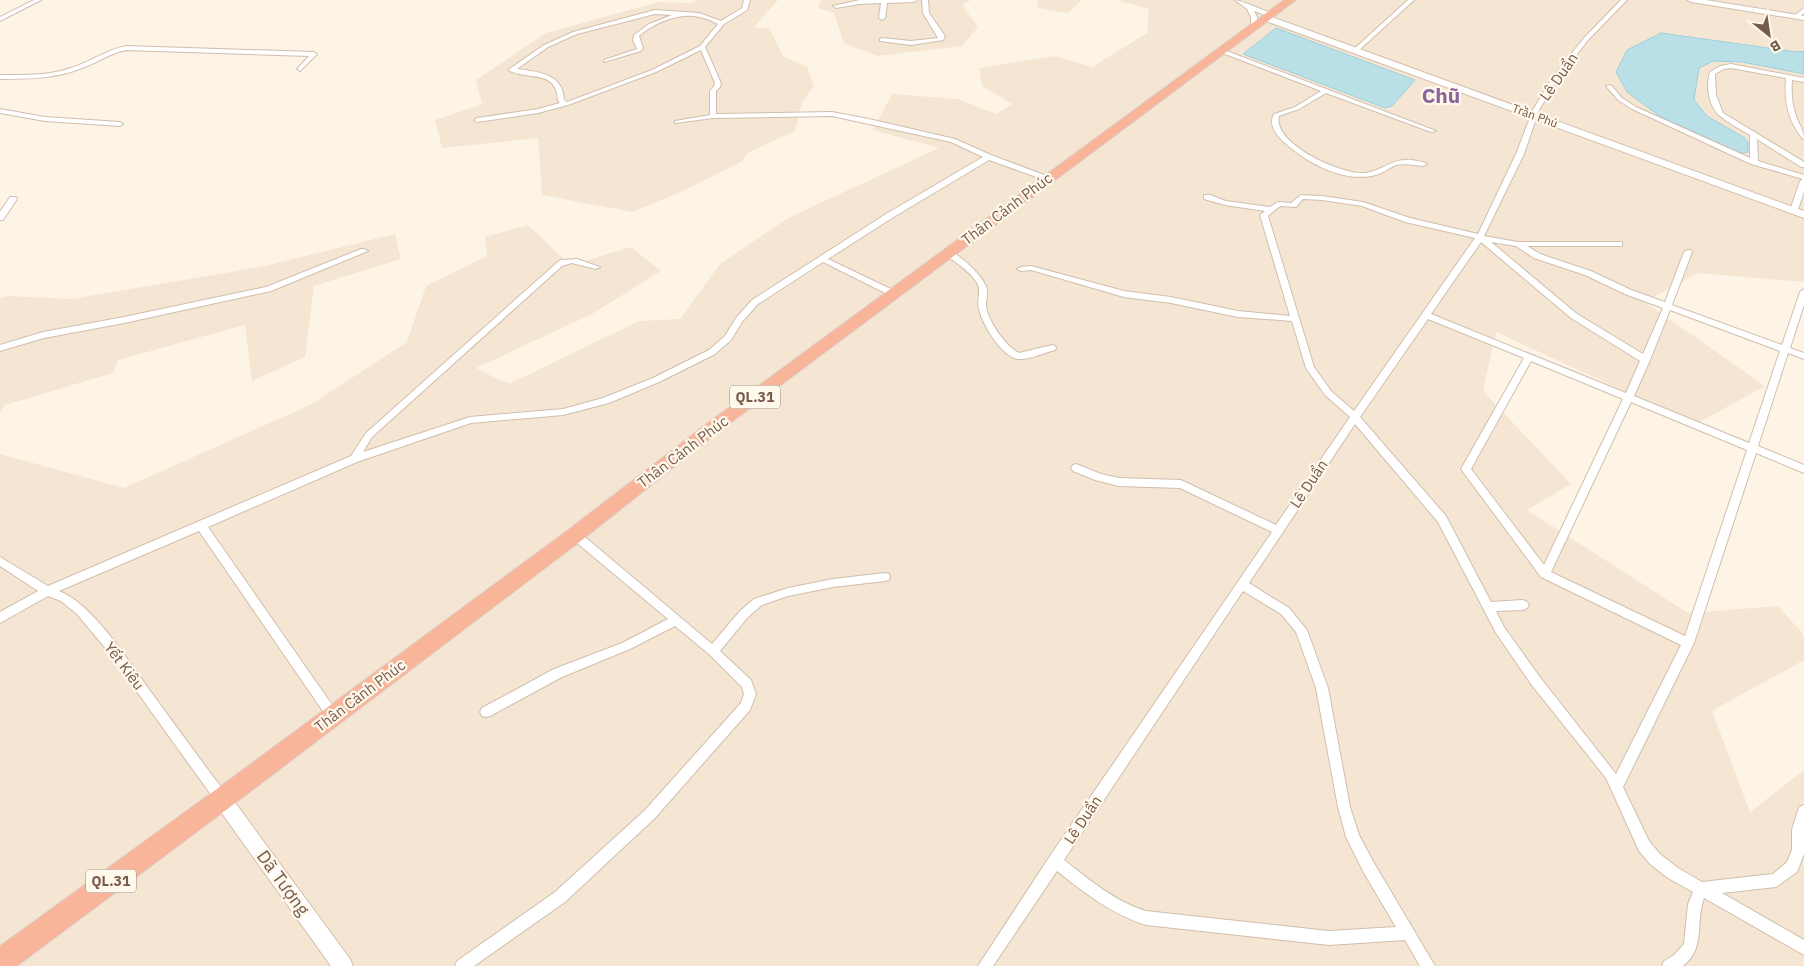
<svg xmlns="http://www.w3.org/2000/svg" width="1804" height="966" font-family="'IBM Plex Sans',sans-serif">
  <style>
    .residential { fill: #f5e6d3 }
    .water { fill: #b9e0e7; stroke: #9ecfda }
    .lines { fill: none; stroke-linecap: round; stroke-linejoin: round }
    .street-casing { stroke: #d1bead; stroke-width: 2 }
    .secondary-casing { stroke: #d4beab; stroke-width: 2 }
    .highway-casing { stroke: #dcd4d0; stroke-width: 2 }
    .street { fill: #fff; fill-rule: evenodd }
    .secondary { fill: #fff; fill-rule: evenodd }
    .highway { fill: #f9b59a; fill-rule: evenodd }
    .labels { text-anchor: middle; stroke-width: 4.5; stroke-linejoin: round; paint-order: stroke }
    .far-street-label { font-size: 12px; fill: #775a49; stroke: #fff8ec }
    .shield { fill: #fff8ec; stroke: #a0897a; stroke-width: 1 }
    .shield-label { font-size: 14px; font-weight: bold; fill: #775a49 }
    .street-label { font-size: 15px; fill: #775a49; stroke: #fff8ec }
    .near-street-label { font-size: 18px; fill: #775a49; stroke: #fff8ec }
    .far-town-label { font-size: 21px; font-weight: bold; fill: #8a649b; stroke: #fff8ec }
  </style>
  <rect width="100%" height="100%" fill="#fdf4e5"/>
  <!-- residential -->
  <g class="residential">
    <path d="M697,0H778L754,27L770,29L783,56L807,67L814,86L802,102L795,131L749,152L741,162L681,192L632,212L542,195L538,138L442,148L435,120L482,104L476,80L546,33L659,2L691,3Z"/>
    <path d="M821,0H971L962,5L978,27L962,46L877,56L844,43L834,13L818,8Z"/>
    <path d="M1037,0H1082L1068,13L1038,8Z"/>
    <path d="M1116,0H1804V282L1698,273L1645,302L1765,386L1696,424L1496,332L1483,391L1571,484L1527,510L1688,613L1778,606L1804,635V660L1712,711L1750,812L1804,770V966H0V454L124,488L310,405L407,342L426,286L487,256L485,237L528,225L570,265L631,247L661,271L592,314L476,368L501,381L511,383L639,321L680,319L720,264L788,218L939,148L873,130L892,94L958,99L996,114L1012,104L982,86L979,68L1056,56L1092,67L1147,33L1149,9Z"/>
    <path d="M395,234L401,259L314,286L305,357L252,381L245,325L118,360L113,373L5,405L0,413V298L8,296L71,299L260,267Z"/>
  </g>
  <!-- water -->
  <g class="water">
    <path d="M1276,28L1415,80L1392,106L1385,108L1243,54Z"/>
    <path d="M1661,33L1797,52L1804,51V74L1742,62L1713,61L1699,68L1694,100L1707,116L1745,138L1748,143V152L1740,153L1661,117L1627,92L1616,72L1627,50Z"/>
  </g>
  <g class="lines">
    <defs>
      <g id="street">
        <path d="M34,0H41L0,21V17Z"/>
        <path d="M744,0H750L747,10L724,24L705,47L721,83L720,87L716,91V114L832,112L869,119L955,139L991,155L1052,178L1045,180L989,160L892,218L828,259L897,292V296H891L823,262L758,304L742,322L731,340L715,354L659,382L609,403L563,415L471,423L357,462L208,527L337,712L339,716L337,720L333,721L329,720L199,531L59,591C93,604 129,662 151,692C176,726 201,761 227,795L228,799L227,803L222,805L217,803L107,650L77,614L61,601L48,596L0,623V612L38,591L0,566V557L48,586L351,456L366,433L560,260L577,259L600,267L596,269L572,263L562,266L372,437L363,452L470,417L563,409L603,398L653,378L709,350L725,336L736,318L752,300L886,214L983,157L951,142L832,116L713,118L675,123V121L710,115V91L714,86L715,83L701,50L656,72L568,105L538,113L477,122L474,120L477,118L538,109L560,103L558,101C557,68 527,81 508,70L544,45L573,32L655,10L699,13L721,21L742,8ZM655,14L672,15L649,24L634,35L633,40L637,49L604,60V62L641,51L643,48L639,36C654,23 679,12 699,17C706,18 712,21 718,24L700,46L652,70L567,102L564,100C563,73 538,72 517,69L548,47L577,34Z"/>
        <path d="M860,0H917L914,2L887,3L885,18L882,20L879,18L881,3L860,4L836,8L833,6Z"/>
        <path d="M922,0H928L929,13L945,36L943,40L911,45L880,41V39L882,38L911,41L938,38L923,13Z"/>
        <path d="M1235,0C1239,0 1270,12 1274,15L1271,17L1254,11L1257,17L1256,28L1251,29V17L1247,9Z"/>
        <path d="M1408,0H1414L1357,52H1353V50Z"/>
        <path d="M1621,0H1627L1588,40L1558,79L1539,110L1524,154L1484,236L1518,242H1622V246H1527L1540,254L1591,271L1631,290L1665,302L1684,252L1688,250H1691L1692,252L1672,305L1782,345L1800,292L1804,289V305L1790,348L1804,353V359L1788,353L1758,446L1804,465V473L1756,453L1694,643L1623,787L1649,841L1660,854L1678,868L1702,882L1773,874L1787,862L1792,850V830L1799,807L1804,805V854L1797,872L1776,887L1722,893L1804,940V955L1704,898C1695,922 1706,948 1683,966H1662L1664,961L1674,955L1684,944L1688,904L1693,892L1668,878L1650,864L1639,851L1606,778L1531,684L1496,633L1438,522L1355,424L1249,583L1289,608L1307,630L1328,688L1350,807L1359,835L1374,863L1435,966H1420L1405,940L1329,945L1146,925C1111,914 1085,893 1057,871L993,966H978L1050,856L1272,532L1180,488L1119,486L1095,480L1073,471L1071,468L1073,465L1076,464L1101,474L1119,478L1181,480L1276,525L1350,417L1325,395L1306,368L1292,321L1238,317L1171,303L1124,297L1031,270L1021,271L1017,269L1021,267L1031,266L1124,291L1171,297L1238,311L1290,316L1260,215L1265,211L1225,205L1204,199V195H1210L1226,201L1270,207L1278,202L1291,203L1301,195L1322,196L1363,202L1410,218L1478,234L1516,154L1533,110L1552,78L1584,38ZM1303,199L1322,200L1362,206L1405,222L1475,238L1354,411L1331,391L1314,367L1268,216L1280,206L1296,207ZM1481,242L1571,318L1640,361L1626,393L1431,314ZM1491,242L1516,246L1534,258L1585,275L1625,294L1663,308L1643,354L1577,314ZM1670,310L1780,351L1749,443L1634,396L1650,360ZM1428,319L1524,358L1461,469L1541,577L1681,645L1616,774L1539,676L1504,627L1496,611L1523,610L1527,608L1529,605L1527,602L1523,600L1491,602L1446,516L1360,417ZM1531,361L1623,399L1544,565L1471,469ZM1631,402L1747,450L1685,636L1551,572ZM1243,591L1281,614L1296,632L1316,688L1338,807L1346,837L1364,873L1396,927L1329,931L1146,911C1114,901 1090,880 1064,860Z"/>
        <path d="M1804,8V13L1798,18H1794V16Z"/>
        <path d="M126,46L314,52L317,54L300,71L297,69L309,56L126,50C110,53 97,63 82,68C56,79 28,79 0,79V75C23,75 48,76 71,68C90,62 106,50 126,46Z"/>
        <path d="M1220,50H1224L1436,131L1431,132L1326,93L1299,109L1279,116C1272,144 1342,175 1365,173C1383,171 1391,158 1412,160C1417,161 1422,161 1427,164L1423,166C1415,165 1405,163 1396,165C1389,168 1383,173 1376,175C1343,183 1309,164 1285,143C1276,135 1268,125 1274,114L1295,107L1321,91L1220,52Z"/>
        <path d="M1731,64L1804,78V82L1792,80C1791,92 1792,105 1796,116C1799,125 1804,130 1804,139L1802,138C1788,120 1784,101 1786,78L1731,68L1724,69L1715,74L1716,95L1723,113L1804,162V167H1801L1757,139L1758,161L1804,175V192L1797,212H1791L1790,210L1800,181L1803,179L1751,164L1632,109L1618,100L1606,86L1611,85L1622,98L1636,107L1750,158V135C1740,129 1728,123 1720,116C1708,106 1706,85 1710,72L1720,66Z"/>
        <path d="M0,109L45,117L120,122L123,124L120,126L45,121L0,113Z"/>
        <path d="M10,197H16L17,199L3,220H0V212Z"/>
        <path d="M361,249H364L368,251L271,291L124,323L44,338L0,351V345L43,332L124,317L266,287Z"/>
        <path d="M946,251C957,250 982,276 986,286C989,293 986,299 986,305C987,320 1006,347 1019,353L1052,345L1055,346L1056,348L1055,350C1044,353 1029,360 1018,359C1002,357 982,324 979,309C976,300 982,292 977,283C970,271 956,263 946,255Z"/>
        <path d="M575,531L579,532L712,644L740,611L754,599L788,588L833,579L885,573L889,574L890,577L889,580L885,581L833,587L788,596L762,605L748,617L720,651L751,680L756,694L750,710L655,818L565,902L474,966H455L457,961L555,892L645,810L741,703L744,694L742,687L709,654L675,626L630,649L562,677L490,716L486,717L482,716L480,712L482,708L554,669L622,643L668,619L571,538L570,535L571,532Z"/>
      </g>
      <g id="secondary">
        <path d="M1687,0H1706L1804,16V20L1691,2Z"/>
        <path d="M1263,16H1269L1804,211V218L1263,20Z"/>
        <path d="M222,791L228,793L350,959L353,966H331L216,805L213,799L216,793Z"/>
      </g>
      <path id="highway" d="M1284,0H1296L717,433L582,540L230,807L17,966H0V946L214,791L568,530L705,425Z"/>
    </defs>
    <!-- street casing -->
    <use href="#street" class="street-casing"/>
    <!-- secondary casing -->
    <use href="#secondary" class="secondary-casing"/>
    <!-- highway casing -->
    <use href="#highway" class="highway-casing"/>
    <!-- street -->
    <use href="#street" class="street"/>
    <!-- secondary -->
    <use href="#secondary" class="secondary"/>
    <!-- highway -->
    <use href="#highway" class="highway"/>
  </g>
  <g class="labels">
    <!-- far-street labels -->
    <g class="far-street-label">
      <text transform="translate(1535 116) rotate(20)" y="4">Trần Phú</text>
    </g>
    <!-- shield labels -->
    <g class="shield">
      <rect x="730" y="385.5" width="50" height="23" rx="4"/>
      <rect x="86" y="869.5" width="50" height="23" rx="4"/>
    </g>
    <g class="shield-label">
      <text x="755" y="402">QL.31</text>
      <text x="111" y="886">QL.31</text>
    </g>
    <!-- street labels -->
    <g class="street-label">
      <text transform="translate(1559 77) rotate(-55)" y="5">Lê Duẩn</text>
      <text transform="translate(1007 209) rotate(-37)" y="5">Thân Cảnh Phúc</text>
      <text transform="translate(683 452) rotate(-37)" y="5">Thân Cảnh Phúc</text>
      <text transform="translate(1309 484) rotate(-56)" y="5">Lê Duẩn</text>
      <text transform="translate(124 666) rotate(53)" y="5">Yết Kiêu</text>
      <text transform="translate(360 696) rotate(-37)" y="5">Thân Cảnh Phúc</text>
      <text transform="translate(1083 820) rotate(-56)" y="5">Lê Duẩn</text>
    </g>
    <!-- near-street labels -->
    <g class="near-street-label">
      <text transform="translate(283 883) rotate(54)" y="6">Dã Tượng</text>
    </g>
    <!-- far-town labels -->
    <g class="far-town-label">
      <text x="1441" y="103">Chũ</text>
    </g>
  </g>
  <!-- north arrow -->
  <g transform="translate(1769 35) rotate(150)" stroke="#fff8ec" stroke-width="4" paint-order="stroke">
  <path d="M0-4L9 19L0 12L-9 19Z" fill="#775a49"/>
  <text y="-8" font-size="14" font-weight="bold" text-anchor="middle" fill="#775a49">B</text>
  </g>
</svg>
